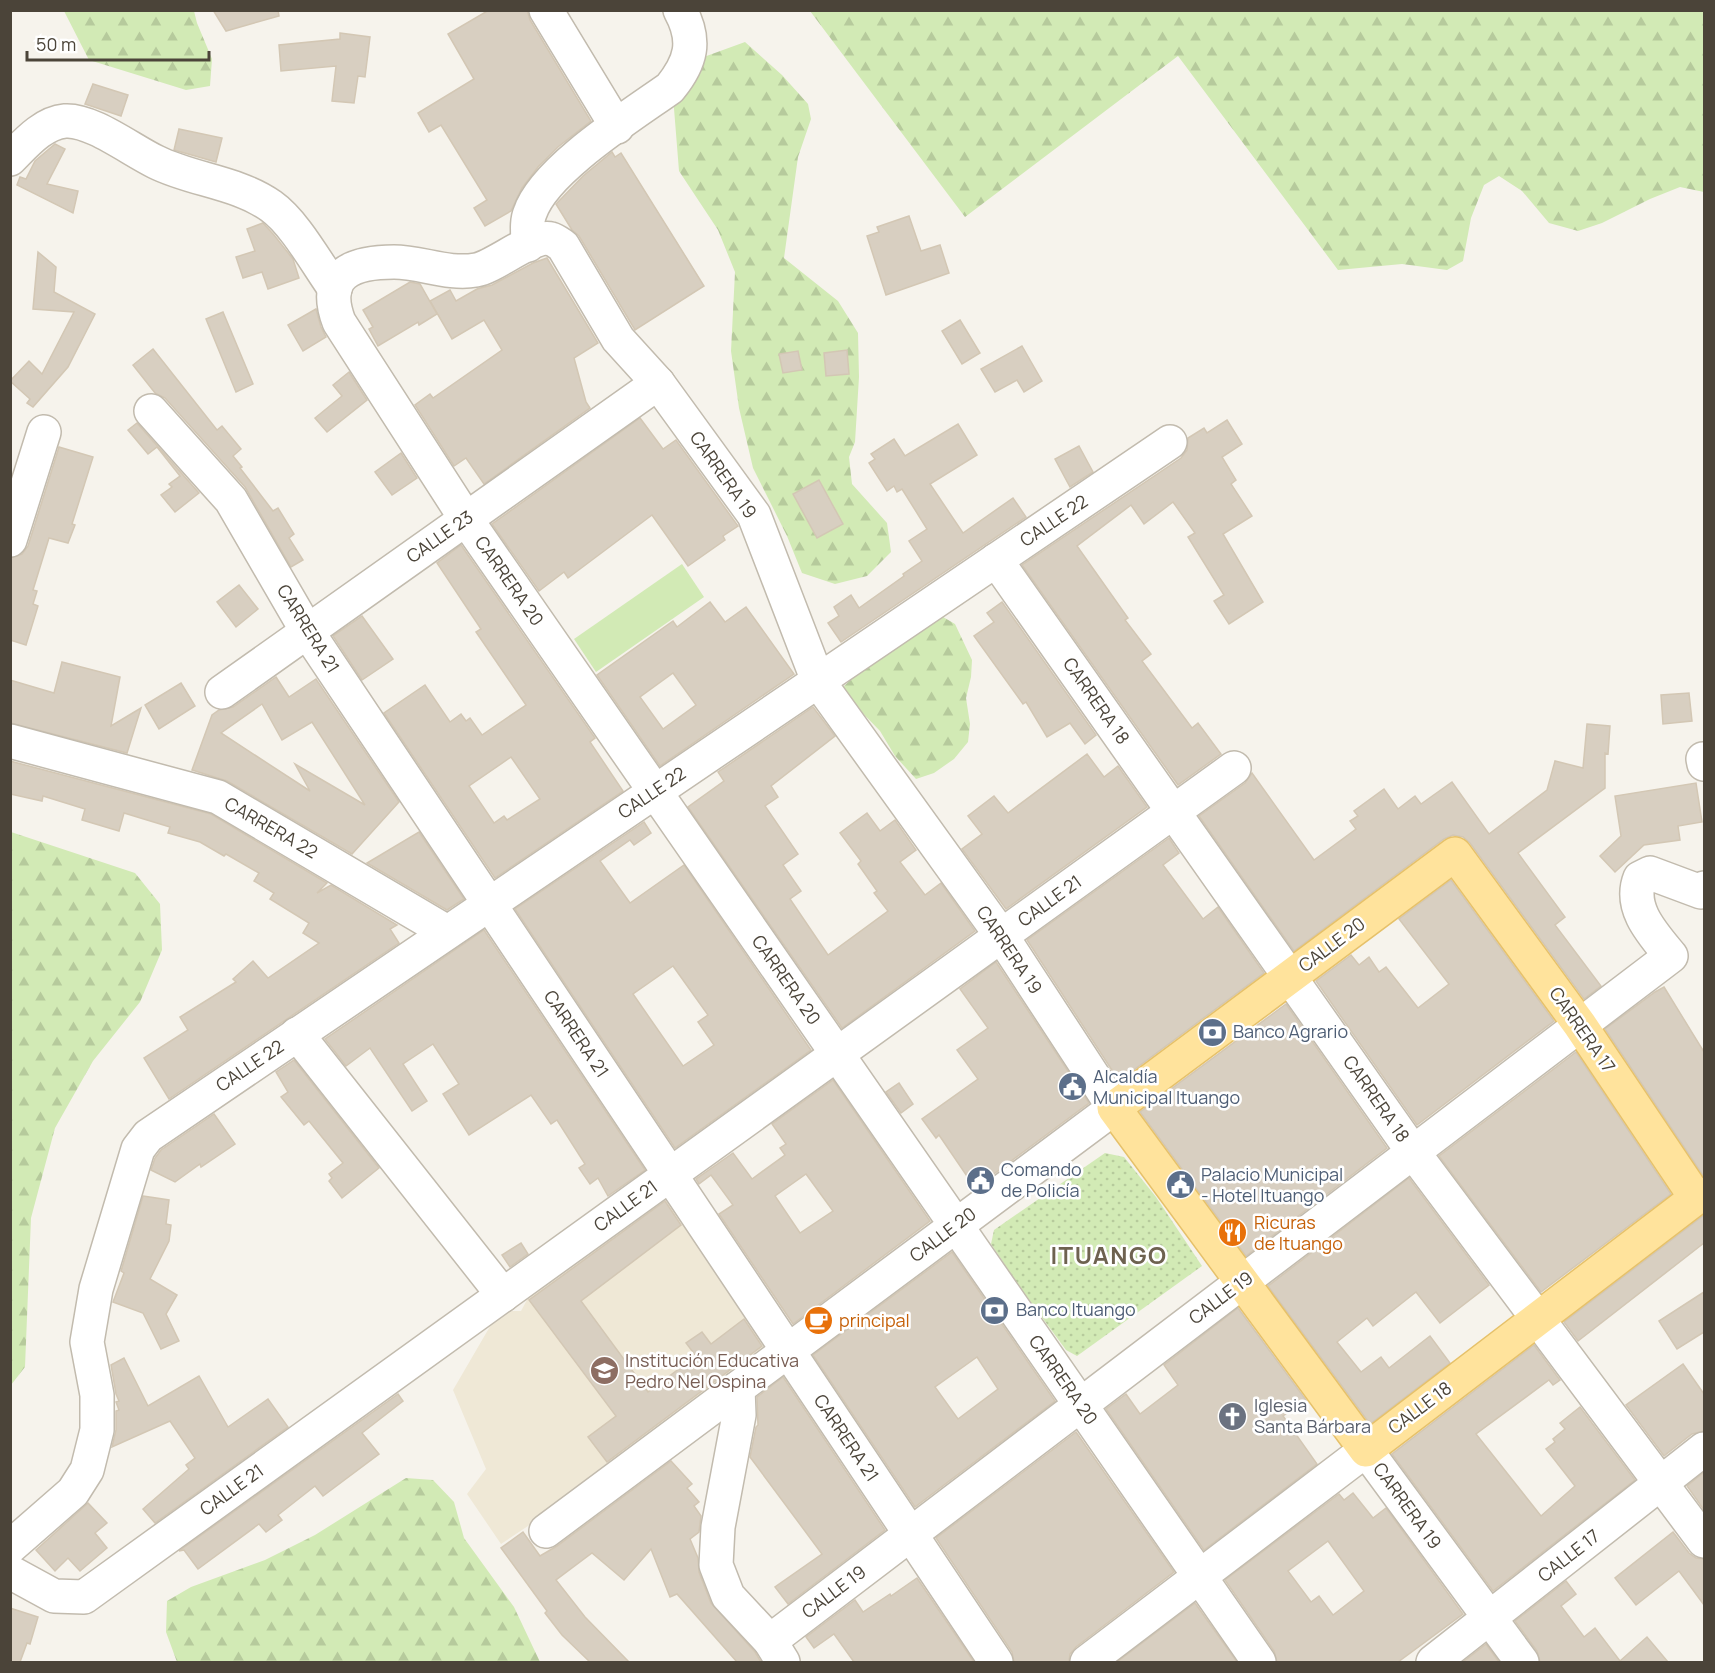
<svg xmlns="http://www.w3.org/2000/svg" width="1715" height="1673" font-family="Manrope,sans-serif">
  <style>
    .education { fill: #efe8d6 }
    .forest { fill: url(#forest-firs) }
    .park { fill: url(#park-dots) }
    .garden { fill: #d2eab5 }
    .building { fill: #d8cfc1; stroke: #d3c7b4; stroke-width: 1.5; fill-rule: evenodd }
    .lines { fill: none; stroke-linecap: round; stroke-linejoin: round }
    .minor-casing { stroke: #c2bbae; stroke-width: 36 }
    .major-casing { stroke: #e6c16a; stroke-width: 36 }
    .minor { stroke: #fff; stroke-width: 33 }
    .major { stroke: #ffe39c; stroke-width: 33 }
    .labels { text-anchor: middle; stroke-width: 5; stroke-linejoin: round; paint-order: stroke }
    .street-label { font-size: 18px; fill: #4b4439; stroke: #fff }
    .service-label { font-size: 18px; fill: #4e5e75; stroke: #fff; text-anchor: start }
    .food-label { font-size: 18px; fill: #c56008; stroke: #fff; text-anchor: start }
    .education-label { font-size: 18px; fill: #785e54; stroke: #fff; text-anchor: start }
    .worship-label { font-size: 18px; fill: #5b616d; stroke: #fff; text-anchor: start }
    .district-label { font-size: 24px; font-weight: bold; letter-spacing: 1.5px; fill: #6e6250; stroke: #fff }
  </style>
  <defs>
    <pattern id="forest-firs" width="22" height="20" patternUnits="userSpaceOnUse" patternTransform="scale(1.5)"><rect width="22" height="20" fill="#d2eab5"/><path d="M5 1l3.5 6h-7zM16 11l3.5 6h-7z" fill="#b6ca9c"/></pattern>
    <pattern id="park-dots" width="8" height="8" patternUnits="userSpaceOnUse" patternTransform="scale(1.5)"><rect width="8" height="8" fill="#d2eab5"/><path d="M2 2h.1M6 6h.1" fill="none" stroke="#b6ca9c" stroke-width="1.8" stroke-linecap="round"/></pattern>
  </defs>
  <rect width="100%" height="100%" fill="#f6f3ec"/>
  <!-- education -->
  <path class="education" d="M666,1194L776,1349L612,1470L501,1544L467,1494L486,1469L453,1390L499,1311H521L528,1298Z"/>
  <!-- forest -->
  <g class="forest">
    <path d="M64,11H194L197,23L212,59L210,86L186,90L89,60Z"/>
    <path d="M810,11H1704V192L1680,187L1650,199L1602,223L1578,231L1549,223L1522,191L1499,176L1484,185L1471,218L1463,261L1447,270L1402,264L1338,270L1178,56L965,217Z"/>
    <path d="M745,42L782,75L808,104L811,119L798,157L784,258L838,301L858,333L859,377L855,442L849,457L852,484L887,523L891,552L867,576L835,584L802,573L787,536L753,468L739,408L731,351L735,272L718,230L679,171L673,96L701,58Z"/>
    <path d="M938,614L955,624L972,660L971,677L966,698L970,724L968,742L954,759L934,773L916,779L895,756L880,731L849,699L843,687L857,674Z"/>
    <path d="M11,832L135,873L160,904L162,950L140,1002L93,1061L55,1128L31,1218L25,1367L11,1385Z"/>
    <path d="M406,1478L433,1480L454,1502L464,1538L514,1607L540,1662H177L166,1632L167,1601L191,1587L265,1560L315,1535Z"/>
  </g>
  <!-- park -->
  <path class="park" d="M1105,1153L1124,1157L1156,1197L1202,1266L1077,1356L1066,1350L1024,1293L991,1244L994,1230Z"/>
  <!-- garden -->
  <path class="garden" d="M682,564L704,597L596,672L574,639Z"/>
  <!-- building -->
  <g class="building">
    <path d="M213,10H278L279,16L226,31Z"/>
    <path d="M489,10H527L530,20L591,121L558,147L538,167L522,188L511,211L485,226L474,208L487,200L441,125L429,132L418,113L474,79L448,34Z"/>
    <path d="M340,33L370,37L365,77L358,76L354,103L332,101L336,66L281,71L279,45L340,39Z"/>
    <path d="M93,84L128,95L121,116L85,104Z"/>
    <path d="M179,129L222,138L216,162L174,150Z"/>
    <path d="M55,144L65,149L47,184L78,191L73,213L17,185L20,177L26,179L35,161Z"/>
    <path d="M612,152L615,157L621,153L704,286L635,330L579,236L572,230L556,204L583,176Z"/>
    <path d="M909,216L921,251L940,245L949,273L886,295L867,236L879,232L877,227Z"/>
    <path d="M263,223L274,235L293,259L299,278L268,289L262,272L243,278L236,257L255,251L247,229Z"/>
    <path d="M38,252L56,267L54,292L95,314L68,367L33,407L27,403L30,399L10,381L29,361L42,374L74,312L33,309Z"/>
    <path d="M547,258L598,343L574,358L586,402L590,408L484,484L466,458L454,466L415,405L430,394L433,398L502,350L484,320L452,339L430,301L450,290L456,301L477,289L492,285L533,263Z"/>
    <path d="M410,282L420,284L437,314L419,325L418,322L378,346L369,329L373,327L363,310Z"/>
    <path d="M316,309L321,327L326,337L303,351L288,325Z"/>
    <path d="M223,312L253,384L236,392L206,319Z"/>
    <path d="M960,320L980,353L962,364L942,331Z"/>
    <path d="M1022,346L1042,381L1024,392L1017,380L995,392L981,369Z"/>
    <path d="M153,349L217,430L222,426L241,449L233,456L242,467L240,468L273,511L278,508L294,534L289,538L303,560L291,567L245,487L165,398L155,393L133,365Z"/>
    <path d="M847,350L849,374L826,376L824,353Z"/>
    <path d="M798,351L802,370L783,373L779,354Z"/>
    <path d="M349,372L367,400L327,432L315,418L342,396L333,385Z"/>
    <path d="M640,418L663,449L676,440L738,526L723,536L725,540L688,566L652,515L568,578L564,572L539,591L492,524Z"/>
    <path d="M1227,420L1242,444L1222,457L1236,480L1231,484L1252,516L1223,534L1263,602L1229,624L1214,601L1224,595L1188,537L1195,533L1173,502L1144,524L1131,505L1077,546L1128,618L1125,620L1151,654L1142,661L1192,728L1198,723L1221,754L1178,785L1022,565L1181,458L1187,450L1188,438L1204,428L1207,433Z"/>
    <path d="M137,423L199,493L175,512L161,495L172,487L169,484L180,476L157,447L148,454L128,430Z"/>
    <path d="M958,424L977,455L930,484L963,533L1013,498L1026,517L841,642L828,623L839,616L834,607L851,595L859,608L904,576L903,574L922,561L909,541L927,529L902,489L897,492L894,486L887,491L869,463L875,459L871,454L894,439L905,456Z"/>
    <path d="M1079,446L1093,472L1070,487L1055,459Z"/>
    <path d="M59,447L93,457L72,524L75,525L68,543L49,538L33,590L37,591L33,604L38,606L26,645L10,640V558L22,554L28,546Z"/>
    <path d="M401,453L417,478L392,495L375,472Z"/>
    <path d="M819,480L843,524L817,538L793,494Z"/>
    <path d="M461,545L595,738L590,742L623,791L495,878L384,713L425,685L450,722L461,714L466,721L470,718L482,735L526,705L476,632L481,629L437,563ZM511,757L540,799L507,820L504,816L494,823L469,786Z"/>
    <path d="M239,585L258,609L236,627L217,602Z"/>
    <path d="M710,602L725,622L746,607L794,674L660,766L597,675L673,621L677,627ZM673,673L696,705L663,729L640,697Z"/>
    <path d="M1002,602L1096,735L1085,744L1070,723L1047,737L1026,702L1023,704L974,636L994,622L987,613Z"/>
    <path d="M362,616L393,659L362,680L333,636Z"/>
    <path d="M62,662L120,677L111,726L141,708L127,753L10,723V680L54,693Z"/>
    <path d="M276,677L289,697L316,679L399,802L352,854L227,781L192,770L212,715L219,710L233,707ZM262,704L282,740L312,722L365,805L295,764L310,791L221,733Z"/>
    <path d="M181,683L195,706L159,729L145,705Z"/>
    <path d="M1689,693L1692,721L1663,724L1661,695Z"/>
    <path d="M813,707L835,736L771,786L778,797L765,806L798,854L783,865L801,891L790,899L828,955L888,911L874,893L877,891L858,864L861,861L840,833L867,813L880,831L895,820L916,850L900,862L925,895L941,883L975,931L842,1028L688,807L724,781L718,772Z"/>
    <path d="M1587,724L1610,726L1608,754L1605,753V788L1518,853L1565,917L1555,925L1601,986L1584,999L1470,843L1463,837L1453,835L1444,839L1294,951L1199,816L1245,783L1252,773L1314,860L1356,829L1350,821L1358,816L1354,811L1384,789L1398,809L1415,796L1421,804L1452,782L1489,834L1547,790L1555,761L1583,768Z"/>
    <path d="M1087,754L1104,777L1118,766L1147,807L1006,909L962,849L982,834L968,816L994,796L1008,813Z"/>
    <path d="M10,761L211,814L327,883L317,893L331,885L397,925L390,929L399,943L169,1099L144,1058L188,1030L180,1017L236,982L233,979L253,961L268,978L319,943L303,933L309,923L270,899L274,893L254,881L259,873L226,854L224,856L200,842L168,833L170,827L124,813L119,831L82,820L85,809L43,796L42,801L10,794Z"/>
    <path d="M1696,783L1702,822L1678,826L1680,840L1644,845L1615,872L1600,856L1621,836L1615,796Z"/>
    <path d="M644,822L651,833L634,845L630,840L600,861L630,903L684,865L811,1050L675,1148L515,909ZM673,966L708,1015L698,1022L714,1045L683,1066L633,994Z"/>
    <path d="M419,832L464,899L447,910L367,863Z"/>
    <path d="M1169,838L1179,853L1163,865L1203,919L1218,907L1264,973L1119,1081L1027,940Z"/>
    <path d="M1451,880L1554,1021L1417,1125L1316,981L1351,955L1359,965L1369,957L1379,972L1386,967L1418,1008L1449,984L1399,919Z"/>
    <path d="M484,930L645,1170L608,1196L598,1178L590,1184L579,1168L585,1164L557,1120L551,1124L531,1095L469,1135L443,1094L459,1084L433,1044L403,1064L427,1101L412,1111L370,1048L346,1066L325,1039Z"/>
    <path d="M996,962L1089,1103L975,1188L939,1135L936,1138L922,1119L978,1079L957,1050L988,1028L960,989Z"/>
    <path d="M1664,987L1704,1052V1177L1605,1029L1655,992Z"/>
    <path d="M1286,1004L1387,1148L1246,1256L1140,1112Z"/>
    <path d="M1576,1052L1671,1194L1541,1292L1439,1156Z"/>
    <path d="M294,1060L379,1168L342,1198L329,1181L332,1178L329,1174L343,1163L309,1121L304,1125L281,1097L288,1092L276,1072Z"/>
    <path d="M833,1080L930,1221L793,1324L719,1214L733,1205L711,1175L699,1184L696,1179L733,1153L752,1179L785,1155L780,1148L786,1144L772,1124ZM806,1174L833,1211L800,1233L775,1196Z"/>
    <path d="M899,1083L913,1104L901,1113L886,1092Z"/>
    <path d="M214,1114L235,1144L201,1167L200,1164L175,1182L151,1170L155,1158L161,1150Z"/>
    <path d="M1409,1178L1489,1285L1440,1323L1416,1292L1373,1326L1367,1318L1337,1342L1361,1372L1381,1357L1389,1368L1430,1336L1450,1363L1370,1424L1268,1286Z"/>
    <path d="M143,1196L169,1200L166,1224L171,1225L169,1241L150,1279L177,1295L166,1314L179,1341L161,1349L143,1313L113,1302L124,1273L121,1271Z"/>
    <path d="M665,1201L681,1225L581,1301L648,1392L696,1356L686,1343L702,1332L711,1344L744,1319L762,1346L607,1462L588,1437L616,1416L529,1300Z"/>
    <path d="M1704,1215V1243L1578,1341L1564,1322Z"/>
    <path d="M521,1243L528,1254L510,1267L502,1255Z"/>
    <path d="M952,1252L1055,1401L915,1507L813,1355ZM977,1357L998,1389L958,1419L935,1387Z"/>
    <path d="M1704,1292V1332L1677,1349L1659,1321Z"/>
    <path d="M1238,1308L1306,1400L1283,1416L1317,1464L1204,1550L1106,1409L1126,1394L1140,1414L1178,1385L1164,1365Z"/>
    <path d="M1534,1345L1560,1380L1553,1385L1549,1380L1476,1434L1541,1516L1575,1486L1546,1449L1555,1442L1553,1439L1565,1429L1560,1423L1580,1407L1635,1480L1493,1591L1392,1454Z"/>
    <path d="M124,1358L148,1406L199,1376L228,1427L268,1399L288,1427L155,1523L143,1509L189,1469L186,1465L195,1458L170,1421L112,1447L116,1430V1411L119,1410L116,1402L119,1401L116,1394L111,1365Z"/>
    <path d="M1683,1364L1704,1394V1431L1692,1434L1664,1456L1626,1405Z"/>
    <path d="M783,1377L885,1530L788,1604L775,1587L822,1554L750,1457L756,1427L758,1425L757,1397Z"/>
    <path d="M398,1394L403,1401L362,1433L379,1454L323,1496L315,1486L278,1515L282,1520L266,1532L259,1524L198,1569L184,1550L179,1551Z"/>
    <path d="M1076,1432L1174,1572L1076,1647L1070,1654L1069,1662H1014L1012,1652L936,1538Z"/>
    <path d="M671,1461L692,1484L687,1488L699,1502L694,1506L701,1516L699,1532L690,1539L698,1558L699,1572L711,1603L755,1652L761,1662H737L677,1594L670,1597L651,1549L624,1580L592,1553L556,1580L585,1617L629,1662H590L562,1635L545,1613L547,1611L501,1548L523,1532L540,1556L557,1546Z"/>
    <path d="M1704,1472V1510L1687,1486Z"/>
    <path d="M1353,1493L1373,1518L1386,1508L1463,1614L1398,1662H1277L1274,1651L1225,1580L1339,1494L1344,1500ZM1328,1541L1364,1591L1333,1615L1319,1596L1311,1602L1288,1571Z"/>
    <path d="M88,1503L107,1523L95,1533L107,1548L80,1571L68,1558L55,1571L36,1550Z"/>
    <path d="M1673,1532L1689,1553L1696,1558L1704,1559V1605L1679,1571L1636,1605L1615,1578Z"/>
    <path d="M917,1578L974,1662H854L834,1634L814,1648L806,1637L855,1600L863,1612L890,1594L891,1596Z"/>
    <path d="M1566,1581L1576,1594L1561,1606L1584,1637L1595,1628L1620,1661L1647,1637L1668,1662H1540L1537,1651L1515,1621Z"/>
    <path d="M1195,1603L1237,1662H1117Z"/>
    <path d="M10,1608L38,1617L30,1644L27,1643L20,1662H10Z"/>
    <path d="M1486,1644L1499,1662H1463Z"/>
  </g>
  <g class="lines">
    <defs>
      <g id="minor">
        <path d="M546,10L617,127"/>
        <path d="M10,159C26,143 43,123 65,121C91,119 131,150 156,162C192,180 237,182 271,206C295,223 317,264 335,289"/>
        <path d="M528,245C528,235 526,222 530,213C544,170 632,115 670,88C691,62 697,41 680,10"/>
        <path d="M151,411L231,500L307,631L996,1662"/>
        <path d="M10,540L44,432"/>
        <path d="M996,560L1413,1152L1704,1541"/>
        <path d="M222,692L658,383"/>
        <path d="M10,741L218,797L447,932"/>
        <path d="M1703,759L1704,764"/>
        <path d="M297,1034L503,1295"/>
        <path d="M738,1388L739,1415L718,1527L716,1565L728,1596L770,1641L783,1662"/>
        <path d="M546,1531C735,1390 924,1249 1114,1108L1001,935L818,681L754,515L658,383L618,339L563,246C560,244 555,240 551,239C533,234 495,267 476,270C448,275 421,262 394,262C352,262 321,274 339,322L466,519L1259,1662"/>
        <path d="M10,1547L73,1492L87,1470L97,1430V1395L87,1342L96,1289L138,1149L148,1136L1170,442"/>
        <path d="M10,1572L54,1596L84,1597L1234,768"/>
        <path d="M770,1641L1671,956C1653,934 1628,908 1640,878L1650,873L1701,892L1704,888"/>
        <path d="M1087,1662L1366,1450L1522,1662"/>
        <path d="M1433,1662L1704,1449"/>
      </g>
      <path id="major" d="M1696,1198L1580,1025L1455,854L1114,1108L1366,1450L1696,1198L1704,1195"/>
    </defs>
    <!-- minor casing -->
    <use href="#minor" class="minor-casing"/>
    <!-- major casing -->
    <use href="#major" class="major-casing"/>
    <!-- minor -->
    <use href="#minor" class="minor"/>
    <!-- major -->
    <use href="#major" class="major"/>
  </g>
  <!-- icons -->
  <defs>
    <symbol id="bank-disc" viewBox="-11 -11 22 22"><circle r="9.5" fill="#5c6f8a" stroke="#fff"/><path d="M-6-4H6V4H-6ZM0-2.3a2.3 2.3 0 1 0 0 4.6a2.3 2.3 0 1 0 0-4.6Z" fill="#fff"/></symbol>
    <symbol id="civic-disc" viewBox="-11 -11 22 22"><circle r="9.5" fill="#5c6f8a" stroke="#fff"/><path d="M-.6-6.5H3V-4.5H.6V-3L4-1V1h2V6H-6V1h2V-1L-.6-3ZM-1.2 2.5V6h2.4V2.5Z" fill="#fff"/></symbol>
    <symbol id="restaurant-disc" viewBox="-11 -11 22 22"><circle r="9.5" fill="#e8710a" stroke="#fff"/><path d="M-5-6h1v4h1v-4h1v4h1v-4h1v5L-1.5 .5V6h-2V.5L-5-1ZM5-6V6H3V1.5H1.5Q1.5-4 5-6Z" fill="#fff"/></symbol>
    <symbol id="cafe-disc" viewBox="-11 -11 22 22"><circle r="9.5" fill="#e8710a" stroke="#fff"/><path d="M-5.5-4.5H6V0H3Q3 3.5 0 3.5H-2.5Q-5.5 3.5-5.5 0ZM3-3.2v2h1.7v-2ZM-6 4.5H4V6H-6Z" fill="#fff"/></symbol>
    <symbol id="school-disc" viewBox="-11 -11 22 22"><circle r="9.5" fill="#8d6e63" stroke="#fff"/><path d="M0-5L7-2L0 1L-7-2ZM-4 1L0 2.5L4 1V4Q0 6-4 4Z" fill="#fff"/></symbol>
    <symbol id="church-disc" viewBox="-11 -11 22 22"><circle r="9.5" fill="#6b7280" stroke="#fff"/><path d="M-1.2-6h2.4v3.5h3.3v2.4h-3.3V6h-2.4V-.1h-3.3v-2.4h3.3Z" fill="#fff"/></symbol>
  </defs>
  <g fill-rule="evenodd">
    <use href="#bank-disc" x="1196" y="1016" width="33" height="33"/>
    <use href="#civic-disc" x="1056" y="1070" width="33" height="33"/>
    <use href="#civic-disc" x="964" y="1164" width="33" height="33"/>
    <use href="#civic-disc" x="1164" y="1168" width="33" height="33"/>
    <use href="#restaurant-disc" x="1216" y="1216" width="33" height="33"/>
    <use href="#bank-disc" x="978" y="1294" width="33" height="33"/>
    <use href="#cafe-disc" x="802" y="1304" width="33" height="33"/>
    <use href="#school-disc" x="588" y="1354" width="33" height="33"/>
    <use href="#church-disc" x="1216" y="1400" width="33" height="33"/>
  </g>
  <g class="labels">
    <!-- street labels -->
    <g class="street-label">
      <text transform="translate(723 475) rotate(55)" y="6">CARRERA 19</text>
      <text transform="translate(1054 521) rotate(-34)" y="6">CALLE 22</text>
      <text transform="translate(440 537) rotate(-35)" y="6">CALLE 23</text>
      <text transform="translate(509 581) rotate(55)" y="6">CARRERA 20</text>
      <text transform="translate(308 629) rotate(58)" y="6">CARRERA 21</text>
      <text transform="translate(1096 701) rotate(55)" y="6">CARRERA 18</text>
      <text transform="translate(652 793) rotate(-34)" y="6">CALLE 22</text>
      <text transform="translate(271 828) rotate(30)" y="6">CARRERA 22</text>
      <text transform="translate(1050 901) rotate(-36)" y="6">CALLE 21</text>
      <text transform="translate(1332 945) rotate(-37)" y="6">CALLE 20</text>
      <text transform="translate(1009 950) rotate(56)" y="6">CARRERA 19</text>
      <text transform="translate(786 980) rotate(55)" y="6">CARRERA 20</text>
      <text transform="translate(1582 1030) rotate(55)" y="6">CARRERA 17</text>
      <text transform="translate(576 1034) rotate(56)" y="6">CARRERA 21</text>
      <text transform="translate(250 1066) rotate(-34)" y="6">CALLE 22</text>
      <text transform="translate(1376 1099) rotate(55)" y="6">CARRERA 18</text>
      <text transform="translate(626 1206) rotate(-36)" y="6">CALLE 21</text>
      <text transform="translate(943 1235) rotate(-37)" y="6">CALLE 20</text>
      <text transform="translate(1221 1298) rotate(-37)" y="6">CALLE 19</text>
      <text transform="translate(1063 1380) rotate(55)" y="6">CARRERA 20</text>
      <text transform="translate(1420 1408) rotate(-37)" y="6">CALLE 18</text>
      <text transform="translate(846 1438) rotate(56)" y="6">CARRERA 21</text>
      <text transform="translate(232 1490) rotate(-36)" y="6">CALLE 21</text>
      <text transform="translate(1407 1506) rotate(54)" y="6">CARRERA 19</text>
      <text transform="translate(1569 1556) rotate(-38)" y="6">CALLE 17</text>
      <text transform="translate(834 1592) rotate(-37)" y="6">CALLE 19</text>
    </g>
    <!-- service labels -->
    <g class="service-label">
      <text x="1233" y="1038">Banco Agrario</text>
      <text x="1093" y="1083">Alcaldía<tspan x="1093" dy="21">Municipal Ituango</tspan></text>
      <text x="1001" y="1176">Comando<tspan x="1001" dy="21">de Policía</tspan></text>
      <text x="1201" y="1181">Palacio Municipal<tspan x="1201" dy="21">- Hotel Ituango</tspan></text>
      <text x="1016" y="1316">Banco Ituango</text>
    </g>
    <!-- food labels -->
    <g class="food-label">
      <text x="1254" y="1229">Ricuras<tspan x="1254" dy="21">de Ituango</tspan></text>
      <text x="839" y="1327">principal</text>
    </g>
    <!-- education labels -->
    <g class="education-label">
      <text x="625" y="1367">Institución Educativa<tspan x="625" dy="21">Pedro Nel Ospina</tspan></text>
    </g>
    <!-- worship labels -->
    <g class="worship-label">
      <text x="1254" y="1412">Iglesia<tspan x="1254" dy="21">Santa Bárbara</tspan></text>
    </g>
    <!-- district labels -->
    <g class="district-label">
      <text x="1109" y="1264">ITUANGO</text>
    </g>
  </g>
  <!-- border -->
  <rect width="1715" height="1673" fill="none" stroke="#4b4439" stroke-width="24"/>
  <!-- scale -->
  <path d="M27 51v9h182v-9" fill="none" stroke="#4b4439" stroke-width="3"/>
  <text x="36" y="51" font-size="18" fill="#4b4439" stroke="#ffffff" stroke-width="4.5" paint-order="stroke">50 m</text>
</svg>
